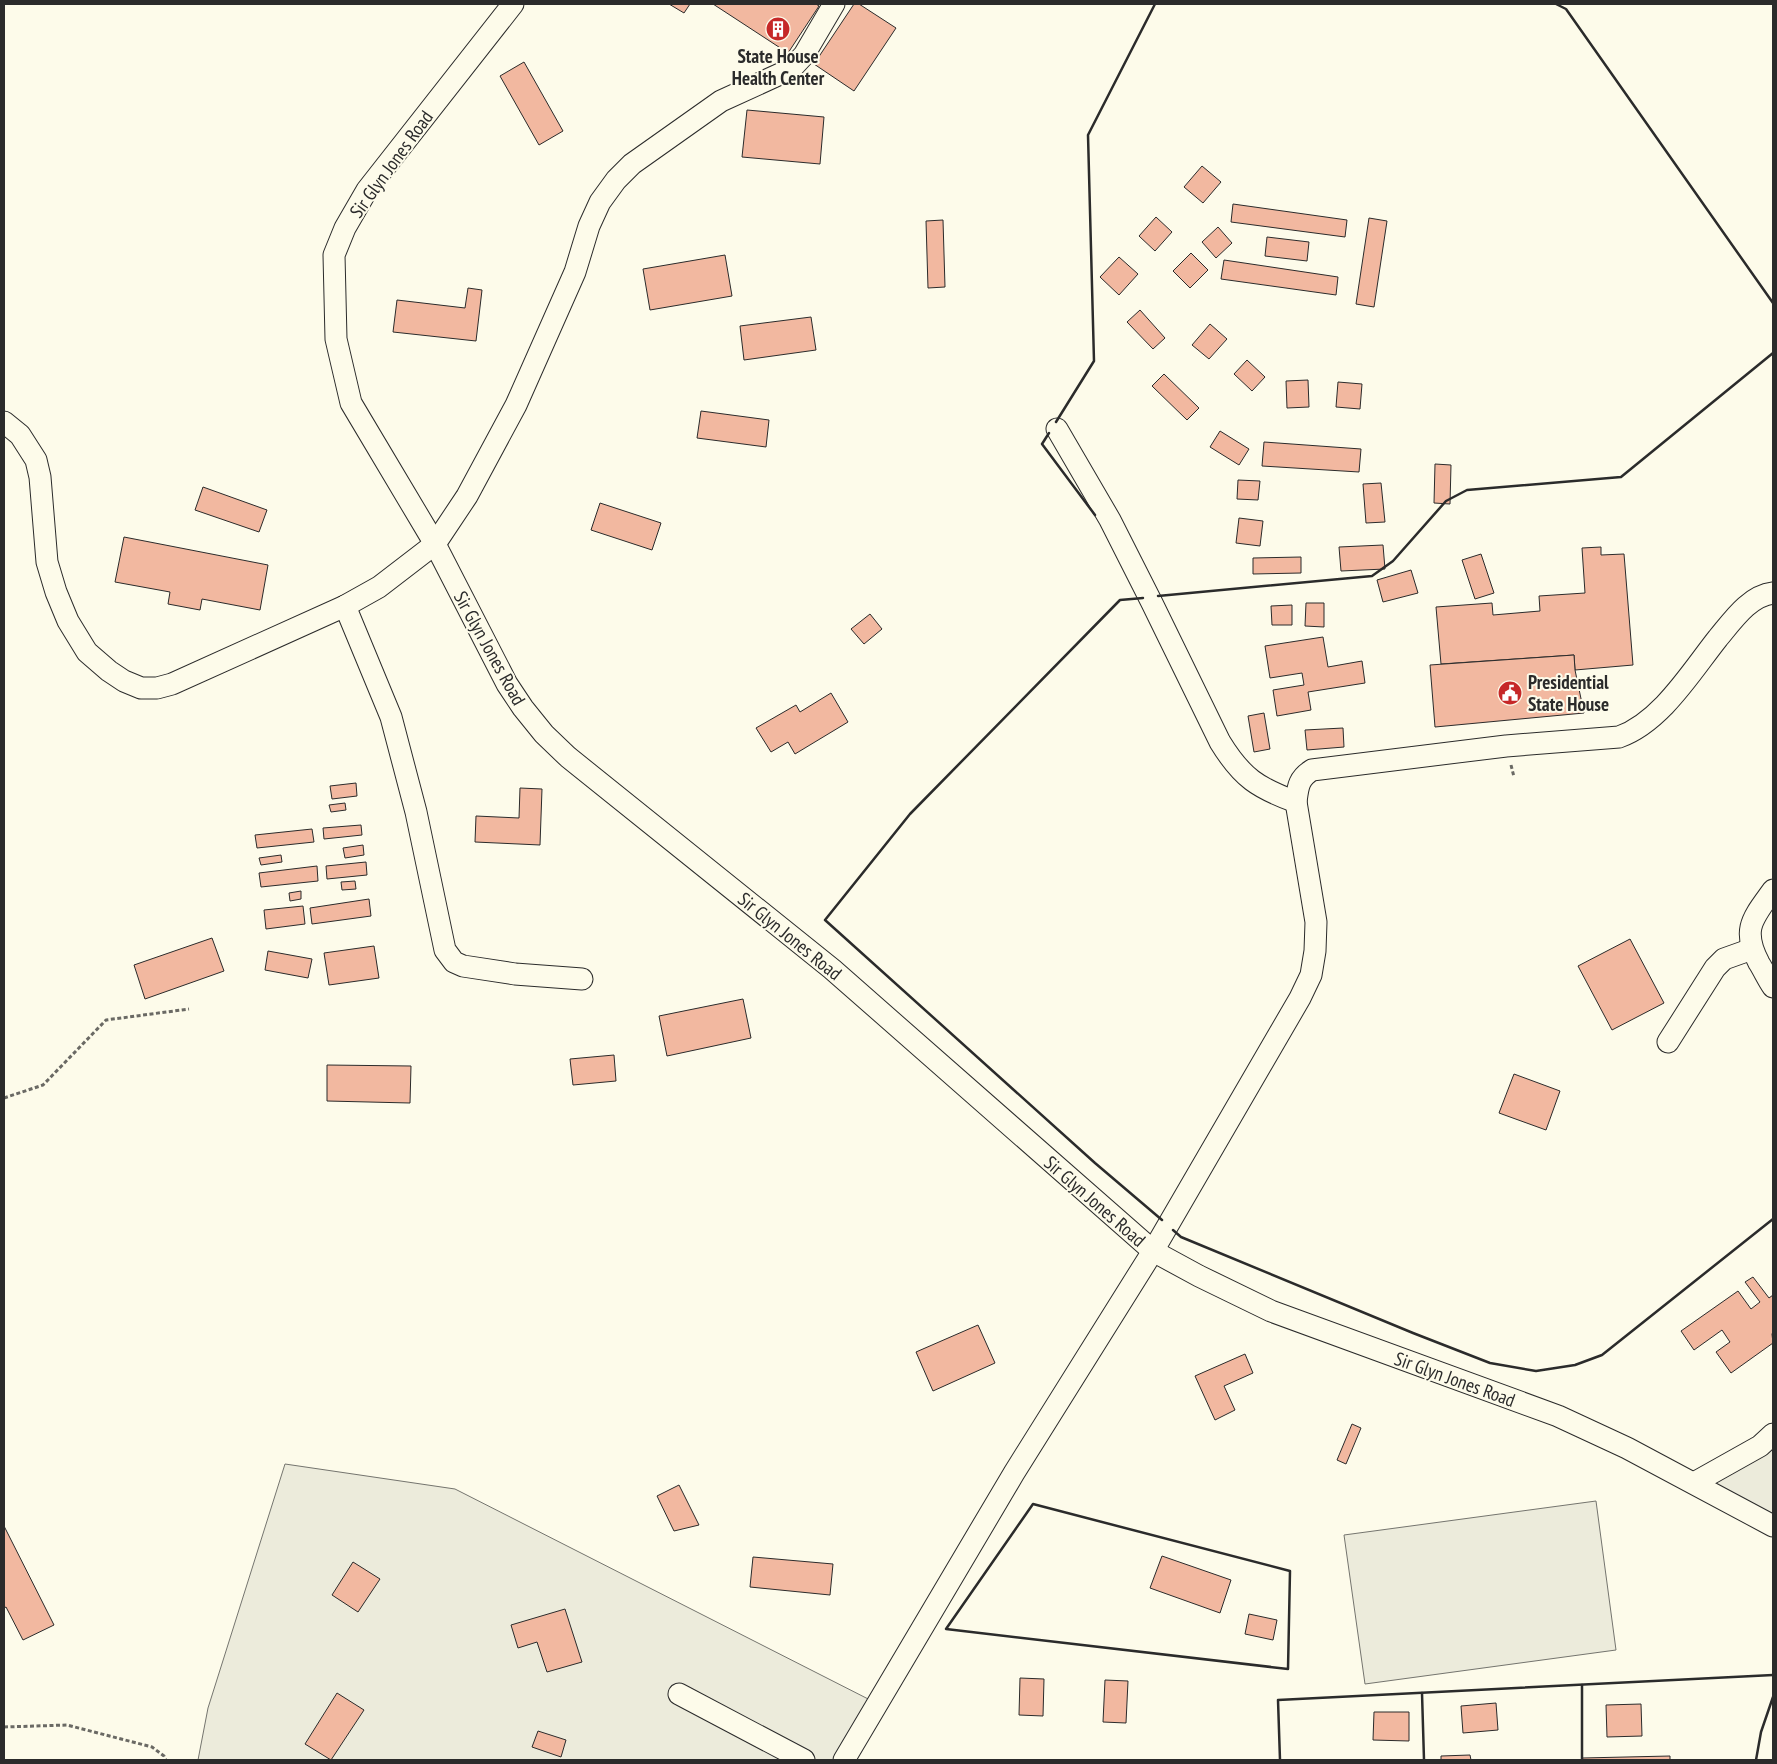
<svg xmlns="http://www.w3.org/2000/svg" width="1777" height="1764" font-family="'PT Sans Narrow',sans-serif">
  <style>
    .green { fill: #ecebdb; stroke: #74746e }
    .building { fill: #f2b8a0; stroke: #2b2b2b }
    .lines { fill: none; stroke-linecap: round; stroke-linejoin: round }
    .minor-casing { stroke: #2b2b2b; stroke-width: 23 }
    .path { stroke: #6a6964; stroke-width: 3; stroke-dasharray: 4 2.5; stroke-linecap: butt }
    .minor { stroke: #fdfbea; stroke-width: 21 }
    .wall { stroke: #2b2b2b; stroke-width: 2.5 }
    .labels { text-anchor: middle; stroke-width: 4; stroke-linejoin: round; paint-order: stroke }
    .poi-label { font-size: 19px; font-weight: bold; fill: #2b2b2b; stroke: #fdfbea }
    .street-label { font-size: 19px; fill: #2b2b2b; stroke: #fdfbea }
  </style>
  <rect width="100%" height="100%" fill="#fdfbea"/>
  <!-- green -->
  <g class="green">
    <path d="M1773,1430V1516L1690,1476Z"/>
    <path d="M285,1464L455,1489L878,1704L844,1760H198L208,1708Z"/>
    <path d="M1596,1501L1616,1650L1365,1684L1344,1535Z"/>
  </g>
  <!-- building -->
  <g class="building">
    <path d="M669,4H690L684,13Z"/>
    <path d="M713,4H816L819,6L788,53Z"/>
    <path d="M854,4H859L896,28L854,91L814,64Z"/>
    <path d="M524,62L563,131L539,145L500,76Z"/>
    <path d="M747,110L824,117L820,164L742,157Z"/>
    <path d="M1202,166L1221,182L1203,203L1184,187Z"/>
    <path d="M1233,204L1347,220L1345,237L1231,222Z"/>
    <path d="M1156,217L1172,232L1155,251L1139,236Z"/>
    <path d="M1369,218L1387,221L1374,307L1356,304Z"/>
    <path d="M943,220L945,287L928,288L926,221Z"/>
    <path d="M1218,227L1232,243L1216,258L1202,242Z"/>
    <path d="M1267,237L1309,242L1307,261L1265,256Z"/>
    <path d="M1191,253L1208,270L1190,288L1173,271Z"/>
    <path d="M725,255L732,296L650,310L643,269Z"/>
    <path d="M1119,257L1138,274L1119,295L1100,277Z"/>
    <path d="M1224,260L1338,277L1336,295L1221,279Z"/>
    <path d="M468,288L482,290L476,341L393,332L397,300L465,308Z"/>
    <path d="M1140,310L1165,338L1153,349L1127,322Z"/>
    <path d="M811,317L816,350L744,360L740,326Z"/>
    <path d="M1210,324L1227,339L1209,359L1192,345Z"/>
    <path d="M1247,360L1265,377L1252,391L1234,374Z"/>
    <path d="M1164,374L1199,408L1187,420L1152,386Z"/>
    <path d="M1308,380L1309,407L1287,408L1286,381Z"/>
    <path d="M1338,382L1362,384L1360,409L1336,407Z"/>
    <path d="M701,411L769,420L766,447L697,438Z"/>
    <path d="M1220,431L1249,449L1239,465L1210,447Z"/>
    <path d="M1264,442L1361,449L1359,472L1262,466Z"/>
    <path d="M1435,464L1451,465L1450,504L1434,503Z"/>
    <path d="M1238,480L1260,481L1258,500L1237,499Z"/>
    <path d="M1381,483L1385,522L1366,523L1363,484Z"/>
    <path d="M203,487L267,510L259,532L195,510Z"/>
    <path d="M600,503L661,523L652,550L591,530Z"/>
    <path d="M1239,518L1263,521L1260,546L1236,543Z"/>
    <path d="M124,537L268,565L260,610L202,599L200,610L168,604L170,592L115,582Z"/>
    <path d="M1383,545L1385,569L1341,571L1339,547Z"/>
    <path d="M1601,547V555L1624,554L1633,665L1575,670L1574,655L1441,664L1436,607L1492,603L1493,615L1540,611L1539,596L1585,593L1582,548Z"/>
    <path d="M1481,554L1494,593L1475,599L1462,560Z"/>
    <path d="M1301,557V573L1253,574V558Z"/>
    <path d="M1411,570L1418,593L1383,602L1377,580Z"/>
    <path d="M1306,603H1324V627L1305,626Z"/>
    <path d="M1292,605V625H1272L1271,606Z"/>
    <path d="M870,614L882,629L864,644L851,629Z"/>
    <path d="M1323,637L1328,667L1362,661L1365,683L1308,692L1311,710L1277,716L1273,690L1304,685L1302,673L1270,678L1265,646Z"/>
    <path d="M1574,655L1575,670L1584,713L1435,727L1430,665Z"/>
    <path d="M831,693L848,722L795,754L788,742L771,752L756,728L796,705L800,712Z"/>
    <path d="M1264,713L1270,749L1254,752L1248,716Z"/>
    <path d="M1343,728L1344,747L1307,750L1305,730Z"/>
    <path d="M356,783L357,796L332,799L330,786Z"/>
    <path d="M520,788L542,789L540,845L475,842L476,816L519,818Z"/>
    <path d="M345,803L346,810L331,812L329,805Z"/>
    <path d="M361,825L362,835L324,839L323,828Z"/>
    <path d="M312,829L314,842L257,848L255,835Z"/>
    <path d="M363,845L364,855L345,858L343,848Z"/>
    <path d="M281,855L282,862L261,865L259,858Z"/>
    <path d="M366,862L367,875L327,879L326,866Z"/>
    <path d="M317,866L318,881L261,887L259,873Z"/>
    <path d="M355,881L356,889L342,890L341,882Z"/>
    <path d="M301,891V899L290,901L289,893Z"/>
    <path d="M369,899L371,916L312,924L310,908Z"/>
    <path d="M303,906L305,924L266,929L264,910Z"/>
    <path d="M212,938L224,971L145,999L134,965Z"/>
    <path d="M1630,939L1664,1003L1612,1030L1578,966Z"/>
    <path d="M374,946L379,978L329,985L324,953Z"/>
    <path d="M268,951L312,959L308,978L265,970Z"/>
    <path d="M743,999L751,1038L667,1056L659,1016Z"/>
    <path d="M614,1055L616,1081L573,1085L570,1059Z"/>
    <path d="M327,1065L411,1066L410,1103L327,1101Z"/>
    <path d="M1514,1074L1560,1091L1546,1130L1499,1113Z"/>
    <path d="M1753,1277L1769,1298L1773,1295V1332L1772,1334L1773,1343L1731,1373L1716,1352L1730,1342L1722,1330L1694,1350L1681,1331L1738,1291L1751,1309L1760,1302L1745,1282Z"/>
    <path d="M978,1325L995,1363L933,1391L916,1352Z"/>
    <path d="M1245,1354L1253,1373L1224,1386L1235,1410L1215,1420L1195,1376Z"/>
    <path d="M1352,1424L1361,1428L1346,1464L1337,1460Z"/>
    <path d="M679,1485L699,1525L674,1531L657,1496Z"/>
    <path d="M4,1526L54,1625L23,1640L6,1607L4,1608Z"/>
    <path d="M1162,1556L1231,1580L1220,1613L1150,1588Z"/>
    <path d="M753,1557L833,1564L830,1595L750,1587Z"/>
    <path d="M353,1562L380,1579L358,1612L332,1595Z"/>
    <path d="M565,1609L582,1662L547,1672L537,1642L518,1648L511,1625Z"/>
    <path d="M1249,1614L1277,1620L1273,1640L1245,1634Z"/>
    <path d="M1020,1678L1044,1679L1043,1716L1019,1715Z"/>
    <path d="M1105,1680L1128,1681L1126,1723L1103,1722Z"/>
    <path d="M337,1693L364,1710L331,1760L305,1744Z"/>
    <path d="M1496,1703L1498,1730L1463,1733L1461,1706Z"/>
    <path d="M1641,1704L1642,1736L1607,1737L1606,1705Z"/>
    <path d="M1374,1712H1409V1741L1373,1740Z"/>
    <path d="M538,1731L566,1740L561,1757L532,1747Z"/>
    <path d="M1470,1755L1471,1760H1441V1756Z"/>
    <path d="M1670,1756V1760H1582V1758Z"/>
  </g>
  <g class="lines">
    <defs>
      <g id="minor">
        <path d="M513,4L367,190L345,228L334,255L336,339L351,403L435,544L507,684L523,708L544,734L568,757L832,969L1153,1251L1199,1276L1271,1311L1558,1416L1627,1448L1773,1526"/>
        <path d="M4,422L20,435L36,460L40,477L47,562L56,592L68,621L87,652L109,671L124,681L141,688H157L172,684L345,606L379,587L435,544L467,496L516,405L575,272L589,226L600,202L616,180L632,164L721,101L791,69L804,55L834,4"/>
        <path d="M1057,429L1110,520L1152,603L1220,742C1242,778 1258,788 1296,802"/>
        <path d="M345,606L391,717L416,812L445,950L454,962L463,966L515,974L582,979"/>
        <path d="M1773,890C1753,918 1741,929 1759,963C1764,971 1768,980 1773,987"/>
        <path d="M1668,1042L1715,968L1724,959L1752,949"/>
        <path d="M1694,1483L1760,1446L1773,1434"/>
        <path d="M679,1694L804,1760"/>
        <path d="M844,1760L1014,1473L1153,1251L1300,998L1311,975L1315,951L1316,922L1296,802C1298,787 1298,779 1312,770L1506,746L1619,737C1661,722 1691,672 1718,638C1733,620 1749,596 1773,593"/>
      </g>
    </defs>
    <!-- minor casing -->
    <use href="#minor" class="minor-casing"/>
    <!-- path -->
    <g class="path">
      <path d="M1511,765L1514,777"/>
      <path d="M4,1098L43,1085L106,1020L189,1009"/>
      <path d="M4,1727L67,1725L152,1747L164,1756L166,1760"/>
    </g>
    <!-- minor -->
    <use href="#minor" class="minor"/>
    <!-- wall -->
    <g class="wall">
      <path d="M1556,4L1566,9L1773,303"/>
      <path d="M1056,422L1094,361L1088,135L1155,4"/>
      <path d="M1049,433L1042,444L1095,515"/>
      <path d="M1158,596L1372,576L1393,561L1446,501L1467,490L1621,477L1773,353"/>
      <path d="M1143,598L1120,600L910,814L825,920L1095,1163L1162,1220"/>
      <path d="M1173,1230L1181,1237L1413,1333L1490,1363L1536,1371L1575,1365L1602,1355L1773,1219"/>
      <path d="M1033,1504L1290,1571L1288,1669L946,1629Z"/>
      <path d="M1582,1685V1760"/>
      <path d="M1422,1693L1424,1760"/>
      <path d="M1280,1760L1278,1700L1773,1675"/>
      <path d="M1756,1760L1761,1732L1773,1697"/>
    </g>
  </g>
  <!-- icons -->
  <defs>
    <symbol id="building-disc" viewBox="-11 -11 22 22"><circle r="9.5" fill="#c62828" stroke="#fdfbea"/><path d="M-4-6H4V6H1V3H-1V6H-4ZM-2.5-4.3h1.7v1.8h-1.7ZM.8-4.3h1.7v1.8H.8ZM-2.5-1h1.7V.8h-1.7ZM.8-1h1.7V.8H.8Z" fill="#fff"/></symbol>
    <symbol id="civic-disc" viewBox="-11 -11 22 22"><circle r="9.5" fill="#c62828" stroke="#fdfbea"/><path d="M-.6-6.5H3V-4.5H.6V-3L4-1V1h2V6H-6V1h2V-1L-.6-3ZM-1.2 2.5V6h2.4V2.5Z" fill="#fff"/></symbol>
  </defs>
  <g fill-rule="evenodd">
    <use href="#building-disc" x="764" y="15" width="28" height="28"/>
    <use href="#civic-disc" x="1496" y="679" width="28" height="28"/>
  </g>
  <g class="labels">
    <!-- poi labels -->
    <g class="poi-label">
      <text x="778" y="63">State House<tspan x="778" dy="22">Health Center</tspan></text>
      <text x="1528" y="689" text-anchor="start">Presidential<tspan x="1528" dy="22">State House</tspan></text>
    </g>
    <!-- street labels -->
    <g class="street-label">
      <text transform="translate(391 164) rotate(-54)" y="7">Sir Glyn Jones Road</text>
      <text transform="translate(490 648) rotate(61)" y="7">Sir Glyn Jones Road</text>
      <text transform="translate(790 936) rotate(39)" y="7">Sir Glyn Jones Road</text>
      <text transform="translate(1095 1201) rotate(41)" y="7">Sir Glyn Jones Road</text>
      <text transform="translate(1455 1379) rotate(20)" y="7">Sir Glyn Jones Road</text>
    </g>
  </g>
  <!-- border -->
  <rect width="1777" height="1764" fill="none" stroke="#2b2b2b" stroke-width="10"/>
</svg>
